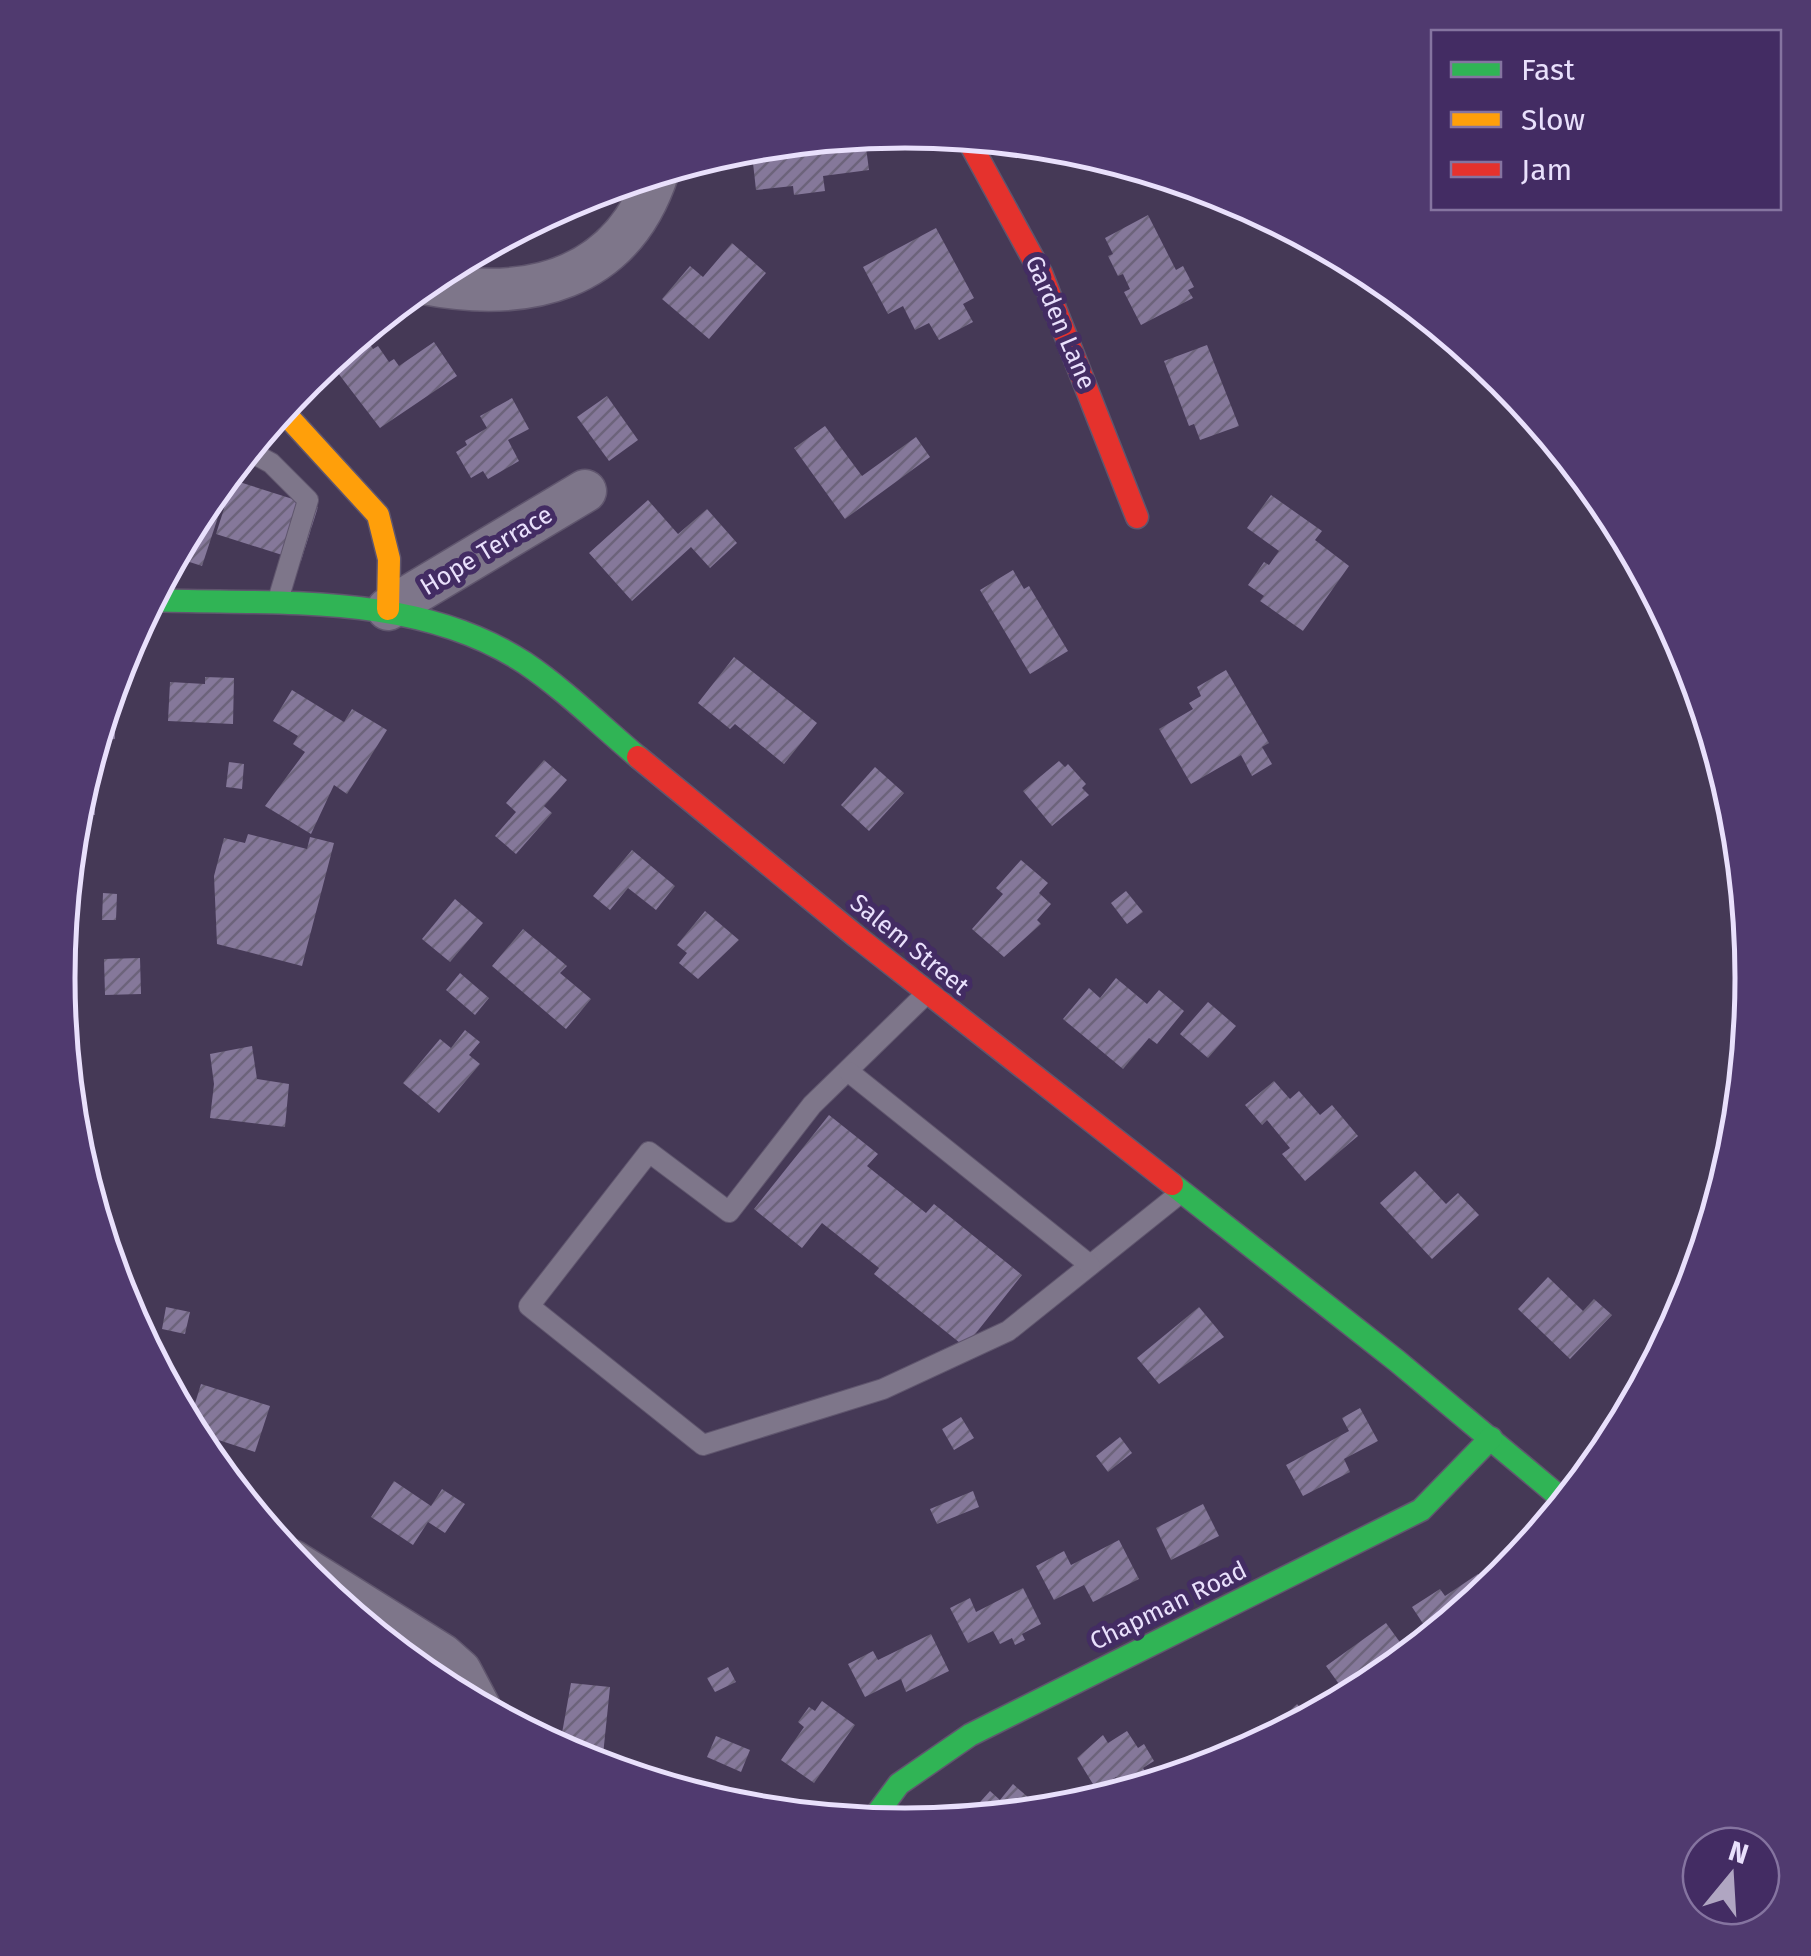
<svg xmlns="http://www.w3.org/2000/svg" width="1811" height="1956" font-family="'Fira Sans',sans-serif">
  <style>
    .building { fill: url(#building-hatch) }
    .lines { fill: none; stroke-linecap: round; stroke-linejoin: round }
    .lane-casing { stroke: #60566e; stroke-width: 22 }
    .street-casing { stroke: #60566e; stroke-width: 45 }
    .fast-casing { stroke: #60566e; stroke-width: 25 }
    .slow-casing { stroke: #60566e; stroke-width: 25 }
    .jam-casing { stroke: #60566e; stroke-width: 25 }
    .lane { stroke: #7e768a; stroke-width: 20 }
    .street { stroke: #7e768a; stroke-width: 42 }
    .fast { stroke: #30b455; stroke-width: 22 }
    .slow { stroke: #ff9f0a; stroke-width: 22 }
    .jam { stroke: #e5322d; stroke-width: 22 }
    .labels { text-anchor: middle; stroke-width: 10; stroke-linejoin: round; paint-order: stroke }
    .street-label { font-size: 25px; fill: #e9e0fc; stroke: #432c63 }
    .rim { fill: none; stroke: #e9e0fc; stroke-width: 5 }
  </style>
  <defs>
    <pattern id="building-hatch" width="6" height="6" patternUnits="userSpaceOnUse" patternTransform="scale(2.5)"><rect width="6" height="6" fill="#85789a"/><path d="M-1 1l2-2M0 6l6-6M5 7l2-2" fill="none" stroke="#6c637b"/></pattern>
  </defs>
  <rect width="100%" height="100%" fill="#453956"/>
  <!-- building -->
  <g class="building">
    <path d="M858,135L859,141L865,140L869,170L823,176L825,191L794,195L793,186L756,190L751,145Z"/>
    <path d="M1148,215L1176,270L1183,266L1194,287L1188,290L1193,298L1141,325L1124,292L1130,289L1123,274L1118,276L1108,256L1113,254L1105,238Z"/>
    <path d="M936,228L974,298L963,304L973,322L939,340L929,323L915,330L903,306L888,314L863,267Z"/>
    <path d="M732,243L766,273L709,339L662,299L690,266L703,277Z"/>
    <path d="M362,332L373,349L378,346L389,362L394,359L399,366L434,342L457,376L380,428L328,360Z"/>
    <path d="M1207,345L1239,426L1200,440L1194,424L1189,426L1164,361Z"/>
    <path d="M607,396L638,440L609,461L577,417Z"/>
    <path d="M512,398L529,429L508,440L519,461L488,479L483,471L471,478L456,452L467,445L465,441L487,428L480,416Z"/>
    <path d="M825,426L862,476L916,437L930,457L845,519L794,448Z"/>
    <path d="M235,465L202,566L174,557L201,506Z"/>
    <path d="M233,480L318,507L301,561L216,534Z"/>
    <path d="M1271,495L1322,531L1315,540L1349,566L1303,631L1260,601L1264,596L1248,585L1264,562L1269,565L1279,551L1247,528Z"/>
    <path d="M648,500L678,534L707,509L737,543L710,568L691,547L632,601L589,553Z"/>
    <path d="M1013,570L1024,589L1029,586L1068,651L1030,674L980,590Z"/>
    <path d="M734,657L817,723L784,764L735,724L730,729L698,703Z"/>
    <path d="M1226,670L1269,743L1262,747L1272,764L1252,776L1241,755L1191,784L1159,729L1193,709L1189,703L1201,696L1197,687Z"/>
    <path d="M205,677L234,678L233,724L168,721L170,682L205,684Z"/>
    <path d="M292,690L344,722L352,709L387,730L347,794L334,785L311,834L265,806L305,752L293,744L298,736L273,721Z"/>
    <path d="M115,710V739L96,740L105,711Z"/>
    <path d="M544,760L567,780L544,806L552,813L516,854L495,836L516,812L506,803Z"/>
    <path d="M1059,761L1065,767L1068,764L1086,784L1082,788L1089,795L1052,826L1023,791Z"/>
    <path d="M229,762L244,764L242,789L226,787Z"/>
    <path d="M875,767L904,793L869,831L841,805Z"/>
    <path d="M86,772H95V815H74Z"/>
    <path d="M248,834L307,849L310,837L334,843L302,966L217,944L214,876L224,838L245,843Z"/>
    <path d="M632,850L675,886L656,910L628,888L610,910L593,896Z"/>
    <path d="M1021,860L1048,883L1039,893L1051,904L1037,920L1041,924L1004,957L972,929L1003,894L996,888Z"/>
    <path d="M1126,891L1143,912L1127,924L1111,903Z"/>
    <path d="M103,893L117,894L116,920H102Z"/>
    <path d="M455,899L483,923L450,962L422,939Z"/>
    <path d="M705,911L739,940L698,979L679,963L687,953L677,945Z"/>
    <path d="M523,929L567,966L560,973L591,999L566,1029L492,966Z"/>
    <path d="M140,958L141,994L105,995L104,959Z"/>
    <path d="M460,973L489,998L475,1015L446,990Z"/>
    <path d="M1116,978L1147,1004L1159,990L1184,1011L1157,1044L1149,1038L1123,1069L1063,1019L1089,988L1100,998Z"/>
    <path d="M1208,1002L1236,1026L1208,1058L1180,1034Z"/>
    <path d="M465,1030L480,1042L469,1055L480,1064L439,1113L403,1083L440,1039L451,1048Z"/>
    <path d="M252,1046L257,1079L289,1084L285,1127L210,1118L214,1084L210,1054Z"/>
    <path d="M1274,1081L1290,1099L1299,1091L1320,1115L1332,1105L1358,1136L1305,1181L1282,1154L1290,1148L1267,1120L1262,1125L1245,1105Z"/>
    <path d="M829,1115L878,1154L867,1166L926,1213L934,1204L1022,1275L965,1347L874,1274L879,1268L822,1223L802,1248L754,1209Z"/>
    <path d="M1415,1171L1446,1204L1458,1193L1479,1215L1432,1259L1380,1203Z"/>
    <path d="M1548,1277L1583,1311L1594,1299L1612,1315L1570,1359L1518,1309Z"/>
    <path d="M166,1307L190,1312L185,1334L162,1329Z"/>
    <path d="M1199,1307L1224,1337L1159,1384L1137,1358Z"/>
    <path d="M1648,1376L1649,1377L1631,1410L1624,1404Z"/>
    <path d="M201,1384L270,1406L255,1452L191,1431L188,1426Z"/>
    <path d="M1360,1408L1378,1441L1344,1459L1350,1472L1303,1496L1286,1465L1349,1431L1342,1418Z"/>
    <path d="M961,1417L974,1438L954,1450L942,1429Z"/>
    <path d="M1120,1437L1132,1453L1108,1472L1096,1456Z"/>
    <path d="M394,1481L431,1506L442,1489L465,1504L445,1533L428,1522L413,1545L371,1517Z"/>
    <path d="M973,1491L979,1507L937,1524L930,1509Z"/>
    <path d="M1203,1504L1219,1536L1171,1560L1156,1528Z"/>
    <path d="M1119,1540L1139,1579L1093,1602L1084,1585L1054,1600L1036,1566L1064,1551L1071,1565Z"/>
    <path d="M1514,1559L1517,1563L1505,1578L1432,1637L1412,1607L1440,1589L1445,1596L1478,1574L1482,1580Z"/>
    <path d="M1023,1588L1041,1624L1022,1634L1025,1640L1015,1645L1012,1638L1000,1644L993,1631L968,1643L950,1608L970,1598L976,1612Z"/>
    <path d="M1386,1623L1410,1656L1376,1683L1349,1698L1326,1666Z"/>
    <path d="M931,1634L949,1671L906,1692L901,1679L865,1697L848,1664L873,1651L878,1660Z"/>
    <path d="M728,1667L736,1682L715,1692L707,1678Z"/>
    <path d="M571,1683L610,1687L602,1765L580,1761L559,1750Z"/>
    <path d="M822,1701L855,1725L814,1783L781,1760L804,1727L798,1722L809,1707L815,1711Z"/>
    <path d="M1297,1704L1310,1719L1257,1747L1254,1744Z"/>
    <path d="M1127,1731L1138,1748L1144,1744L1154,1761L1143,1768L1152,1782L1126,1793L1116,1777L1096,1789L1077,1758L1103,1735L1108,1743Z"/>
    <path d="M716,1736L750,1750L741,1772L707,1757Z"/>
    <path d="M1013,1784L1029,1798L1015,1815L964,1820L990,1791L1000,1800Z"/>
  </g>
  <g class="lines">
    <defs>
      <g id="lane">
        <path d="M247,450L271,463L308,500L278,600"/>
        <path d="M926,994L812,1105L729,1212L649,1152L529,1306L703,1445L883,1389L1008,1331L1178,1195"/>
        <path d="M849,1072L1090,1265"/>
      </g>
      <g id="street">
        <path d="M423,283C527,303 622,282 658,171"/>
        <path d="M388,609L585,491"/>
        <path d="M292,1561L442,1655L460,1671L479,1707"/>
      </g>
      <g id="fast">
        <path d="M150,600C275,605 415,591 525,663C565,690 601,726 638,757"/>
        <path d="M1172,1184L1397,1361L1567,1503"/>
        <path d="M870,1823L899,1784L970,1735L1421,1510L1491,1438"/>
      </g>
      <path id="slow" d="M281,409L378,515L389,559L388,609"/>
      <g id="jam">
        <path d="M966,136L1041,273L1137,517"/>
        <path d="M638,757L857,937L1172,1184"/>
      </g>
    </defs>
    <!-- lane casing -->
    <use href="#lane" class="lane-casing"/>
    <!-- street casing -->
    <use href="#street" class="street-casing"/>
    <!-- fast casing -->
    <use href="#fast" class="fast-casing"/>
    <!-- slow casing -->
    <use href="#slow" class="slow-casing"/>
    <!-- jam casing -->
    <use href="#jam" class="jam-casing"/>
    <!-- lane -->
    <use href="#lane" class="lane"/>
    <!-- street -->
    <use href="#street" class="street"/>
    <!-- fast -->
    <use href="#fast" class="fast"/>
    <!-- slow -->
    <use href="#slow" class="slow"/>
    <!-- jam -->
    <use href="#jam" class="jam"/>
  </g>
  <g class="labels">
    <!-- street labels -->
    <g class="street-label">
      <text transform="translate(1061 322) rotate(67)" y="9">Garden Lane</text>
      <text transform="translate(486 550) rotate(-31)" y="9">Hope Terrace</text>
      <text transform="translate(910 944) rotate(39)" y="9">Salem Street</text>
      <text transform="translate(1168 1605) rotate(-26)" y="9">Chapman Road</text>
    </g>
  </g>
  <!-- crop -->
  <path d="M0 0H1811V1956H0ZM75 978a830 830 0 1 1 1660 0a830 830 0 1 1-1660 0Z" fill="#503a6f" fill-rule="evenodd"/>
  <path class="rim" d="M75 978a830 830 0 1 1 1660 0a830 830 0 1 1-1660 0Z"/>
  <!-- legend -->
  <rect x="1431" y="30" width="350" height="180" fill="#432c63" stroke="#8574a0" stroke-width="2.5"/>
  <rect x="1451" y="62" width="50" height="15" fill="#30b455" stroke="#8574a0" stroke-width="2.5"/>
  <text x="1521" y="80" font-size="30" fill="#e9e0fc">Fast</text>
  <rect x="1451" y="112" width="50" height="15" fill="#ff9f0a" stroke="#8574a0" stroke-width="2.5"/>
  <text x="1521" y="130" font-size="30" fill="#e9e0fc">Slow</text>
  <rect x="1451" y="162" width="50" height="15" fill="#e5322d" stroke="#8574a0" stroke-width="2.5"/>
  <text x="1521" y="180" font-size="30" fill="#e9e0fc">Jam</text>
  <!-- north arrow -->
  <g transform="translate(1731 1876) rotate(18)"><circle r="48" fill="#432c63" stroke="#8574a0" stroke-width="2.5"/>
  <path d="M0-8L18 38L0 25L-18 38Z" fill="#b0a6c2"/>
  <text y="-15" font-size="28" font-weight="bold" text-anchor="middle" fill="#e9e0fc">N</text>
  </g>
</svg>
